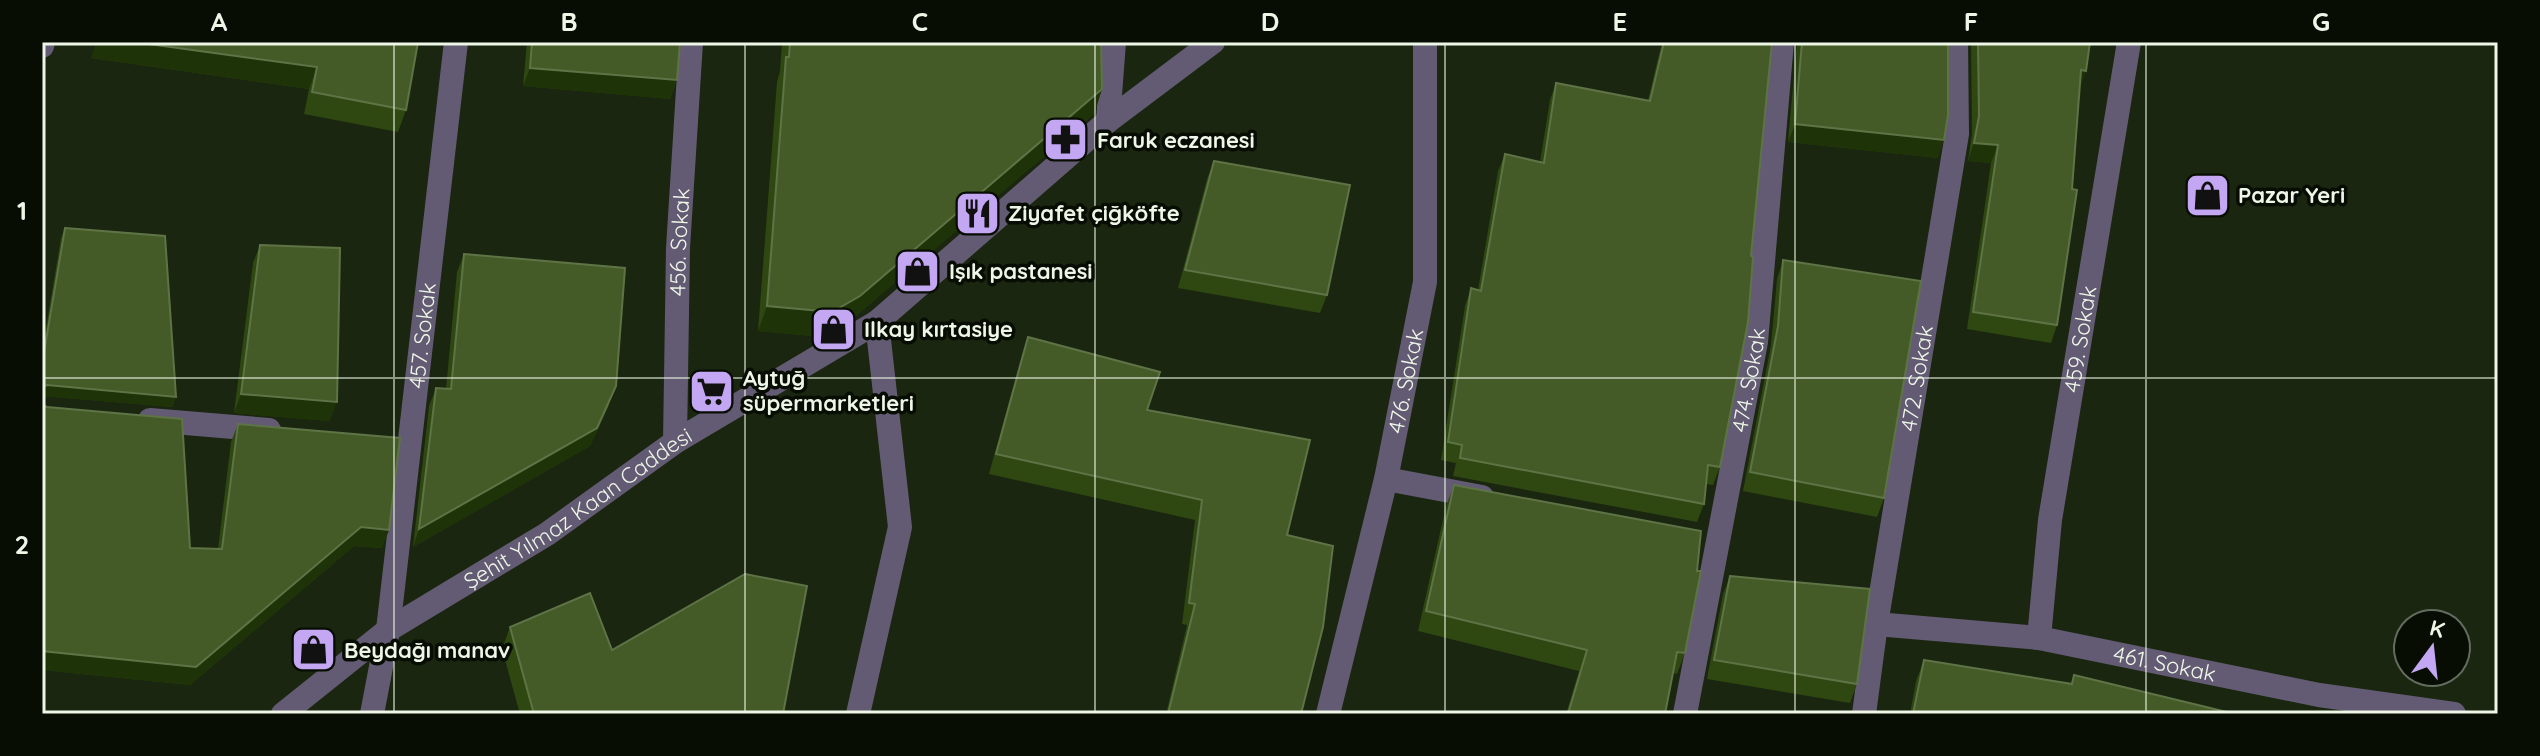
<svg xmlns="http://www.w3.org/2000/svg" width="2540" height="756" font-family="Quicksand,sans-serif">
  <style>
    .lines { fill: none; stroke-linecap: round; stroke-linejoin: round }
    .minor { stroke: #635b73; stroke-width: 24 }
    .wall { fill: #2f4811 }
    .shaded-wall { fill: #1e3307 }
    .building { fill: #445b28; stroke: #5e7346; stroke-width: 2 }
    .grid { fill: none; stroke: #eef7e7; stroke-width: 2; stroke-opacity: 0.55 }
    .labels { text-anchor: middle; stroke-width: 7; stroke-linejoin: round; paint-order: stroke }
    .poi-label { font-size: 22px; font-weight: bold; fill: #eef7e7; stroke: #080d04; text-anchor: start }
    .street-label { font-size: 22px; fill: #eef7e7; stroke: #080d04 }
    .neatline { fill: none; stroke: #eef7e7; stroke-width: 3 }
    .grid-label { font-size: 26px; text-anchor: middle; font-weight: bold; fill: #eef7e7 }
  </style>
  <rect width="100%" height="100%" fill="#1a260f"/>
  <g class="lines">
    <!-- minor -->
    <g class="minor">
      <path d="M42,46L43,42"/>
      <path d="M1108,121L1114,42"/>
      <path d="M150,420L269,430"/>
      <path id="s1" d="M675,442L678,248L691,42"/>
      <path d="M1386,479L1482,497"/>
      <path id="s2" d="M1876,624L2039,638L2319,695L2454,714"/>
      <path id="s3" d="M2039,638L2050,520L2129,42"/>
      <path id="s4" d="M283,714L388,630L547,534L675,442L877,322L1108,121L1213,42"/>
      <path id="s5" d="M372,714L388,630L456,42"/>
      <path d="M858,714L900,527L877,322"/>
      <path id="s6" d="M1328,714L1386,479L1425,282V42"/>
      <path id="s7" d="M1685,714L1756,342L1782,42"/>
      <path id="s8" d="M1864,714L1876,624L1957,134L1956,42"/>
    </g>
  </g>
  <!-- wall -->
  <g class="wall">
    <path d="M97,42H418L406,110L398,132L304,114L309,89L91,58Z"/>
    <path d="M527,42H680L677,80L670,99L523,86Z"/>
    <path d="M782,42H1101L1102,89L1094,114L851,320L823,337L758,331L777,82L780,71Z"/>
    <path d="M1662,42H1772L1720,467L1713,485L1706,484L1704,504L1697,522L1453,476L1456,463L1441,460L1465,306L1471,288L1478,290L1498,171L1505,154L1540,162L1550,100L1556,83L1648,100Z"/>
    <path d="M1797,42H1948L1938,158L1788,142Z"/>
    <path d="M1971,42H2090L2086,71L2079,88L2057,325L2051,343L1967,329L1991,163L1968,161L1972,134Z"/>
    <path d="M1214,161L1327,295L1320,313L1178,288L1207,179Z"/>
    <path d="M65,228L173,407L42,396V352L61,238Z"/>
    <path d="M260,245L330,421L234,413L253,263Z"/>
    <path d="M464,254L609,405L590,446L413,547L429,406L436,388L446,389L457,272Z"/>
    <path d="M1783,260L1884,498L1877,517L1743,491L1771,345L1777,279Z"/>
    <path d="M1028,337L1147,410L1287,535L1301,714H1166L1187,625L1182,624L1195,520L989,474L1021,358Z"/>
    <path d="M42,404L190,548L218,549L231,442L238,424L389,530L382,548L354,546L190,685L42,670Z"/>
    <path d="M1454,485L1685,653L1677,674L1673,673L1665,714H1566L1579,671L1418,631L1446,506Z"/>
    <path d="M1730,576L1857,684L1850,703L1707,679L1723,594Z"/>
    <path d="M510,627L612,650L783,714H520L502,649Z"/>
    <path d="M1924,660L2071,683L2074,675L2235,714H1910L1916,681Z"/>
  </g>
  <!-- shaded-wall -->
  <g class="shaded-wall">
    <path d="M97,42H134L317,67L309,89L91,58Z"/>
    <path d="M530,68L677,80L670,99L523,86Z"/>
    <path d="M2081,70L2086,71L2079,89Z"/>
    <path d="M1102,89L1094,114L851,320L823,337L758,331L767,306Z"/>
    <path d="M1795,124L1944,140L1938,158L1788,142Z"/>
    <path d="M1974,143L1998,145L1991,163L1968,161Z"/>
    <path d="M47,385L176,397L173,407L42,396V387Z"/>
    <path d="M616,386L590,446L413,547L419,529Z"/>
    <path d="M241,394L337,402L330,421L234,413Z"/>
    <path d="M361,527L389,530L382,548L354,546L190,685L42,670V651Z"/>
  </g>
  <!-- building -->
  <g class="building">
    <path d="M134,42H418L406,110L312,92L317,67Z"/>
    <path d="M532,42H680L677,80L530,68Z"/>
    <path d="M790,42H1101L1102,89L860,296L832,312L767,306L786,57H789Z"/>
    <path d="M1664,42H1772L1751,256L1753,257L1748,322L1720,467L1708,465L1704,504L1460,458L1462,445L1448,442L1471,288L1481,291L1505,154L1544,163L1556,83L1650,101Z"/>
    <path d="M1802,42H1948V115L1944,140L1795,124Z"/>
    <path d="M1978,42H2090L2086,71L2081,70L2072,189L2077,190L2057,325L1973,312L1998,145L1974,143L1979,116Z"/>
    <path d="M1214,161L1350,185L1327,295L1185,270Z"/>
    <path d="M65,228L165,236L176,397L47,385L42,387V364Z"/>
    <path d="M260,245L340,248L337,402L241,394Z"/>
    <path d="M464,254L625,268L616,386L597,428L419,529L436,388L451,389Z"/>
    <path d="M1783,260L1921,281L1884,498L1750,472L1778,326Z"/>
    <path d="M1028,337L1160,372L1147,410L1310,440L1287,535L1333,546L1323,627L1301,714H1168L1195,604L1189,603L1202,500L996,454Z"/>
    <path d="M42,404L47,407L182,419L190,548L222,549L238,424L400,438L389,530L361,527L196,667L42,651Z"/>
    <path d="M1454,485L1701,531L1697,571H1701L1685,653L1677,652L1665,714H1568L1587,650L1426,611Z"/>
    <path d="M745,574L807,586L783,714H534L510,627L590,593L612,650Z"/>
    <path d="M1730,576L1870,589L1857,684L1714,660Z"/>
    <path d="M1924,660L2072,684L2074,675L2235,714H1913Z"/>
  </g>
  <!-- grid -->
  <path class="grid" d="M394,42V714M745,42V714M1095,42V714M1445,42V714M1795,42V714M2146,42V714M42,378H2498"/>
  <!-- icons -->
  <defs>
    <symbol id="pharmacy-square" viewBox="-11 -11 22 22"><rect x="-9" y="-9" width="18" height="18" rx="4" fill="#c3a7f2" stroke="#080d04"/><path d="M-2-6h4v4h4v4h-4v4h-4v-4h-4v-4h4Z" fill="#111"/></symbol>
    <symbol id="shop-square" viewBox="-11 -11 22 22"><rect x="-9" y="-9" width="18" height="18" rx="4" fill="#c3a7f2" stroke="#080d04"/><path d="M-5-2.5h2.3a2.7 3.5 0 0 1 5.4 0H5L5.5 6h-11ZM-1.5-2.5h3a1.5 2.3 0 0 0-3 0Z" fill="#111"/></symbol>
    <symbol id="restaurant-square" viewBox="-11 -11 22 22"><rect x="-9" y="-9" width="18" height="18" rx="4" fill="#c3a7f2" stroke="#080d04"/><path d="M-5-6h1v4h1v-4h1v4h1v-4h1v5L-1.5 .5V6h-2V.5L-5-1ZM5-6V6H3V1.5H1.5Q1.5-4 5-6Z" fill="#111"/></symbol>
    <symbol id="supermarket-square" viewBox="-11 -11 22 22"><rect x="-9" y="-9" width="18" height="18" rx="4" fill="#c3a7f2" stroke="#080d04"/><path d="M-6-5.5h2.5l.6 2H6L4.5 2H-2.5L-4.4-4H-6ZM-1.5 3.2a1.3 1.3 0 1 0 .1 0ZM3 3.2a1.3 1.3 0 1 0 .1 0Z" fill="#111"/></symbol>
  </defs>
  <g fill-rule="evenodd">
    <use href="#pharmacy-square" x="1040" y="114" width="51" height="51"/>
    <use href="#shop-square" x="2182" y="170" width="51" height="51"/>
    <use href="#restaurant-square" x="952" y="188" width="51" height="51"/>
    <use href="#shop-square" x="892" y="246" width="51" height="51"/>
    <use href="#shop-square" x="808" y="304" width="51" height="51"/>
    <use href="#supermarket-square" x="686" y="366" width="51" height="51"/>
    <use href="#shop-square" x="288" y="624" width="51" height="51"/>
  </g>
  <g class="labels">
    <!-- poi labels -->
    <g class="poi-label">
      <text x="1097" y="148">Faruk eczanesi</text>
      <text x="2238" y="203">Pazar Yeri</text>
      <text x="1008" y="221">Ziyafet çiğköfte</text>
      <text x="949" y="279">Işık pastanesi</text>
      <text x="864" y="337">Ilkay kırtasiye</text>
      <text x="743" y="386">Aytuğ<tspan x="743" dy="25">süpermarketleri</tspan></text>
      <text x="344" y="658">Beydağı manav</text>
    </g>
    <!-- street labels -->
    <g class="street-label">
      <text dy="8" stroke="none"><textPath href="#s1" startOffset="200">456. Sokak</textPath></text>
      <text dy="8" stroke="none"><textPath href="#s5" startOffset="382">457. Sokak</textPath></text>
      <text dy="8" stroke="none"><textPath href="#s3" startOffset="302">459. Sokak</textPath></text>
      <text dy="8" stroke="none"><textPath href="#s8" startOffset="340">472. Sokak</textPath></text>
      <text dy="8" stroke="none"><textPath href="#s7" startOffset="340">474. Sokak</textPath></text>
      <text dy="8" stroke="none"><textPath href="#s6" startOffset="342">476. Sokak</textPath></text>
      <text dy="8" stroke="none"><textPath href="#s4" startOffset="360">Şehit Yılmaz Kaan Caddesi</textPath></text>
      <text dy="8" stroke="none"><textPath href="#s2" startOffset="292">461. Sokak</textPath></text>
    </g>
  </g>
  <!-- border -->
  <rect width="2540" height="756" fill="none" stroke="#080d04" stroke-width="88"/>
  <!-- north arrow -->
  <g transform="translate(2432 648) rotate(15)"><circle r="38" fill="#080d04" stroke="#646b5f" stroke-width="2"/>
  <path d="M0-6L14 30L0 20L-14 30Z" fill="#c3a7f2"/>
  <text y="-12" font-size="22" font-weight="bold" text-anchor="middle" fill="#eef7e7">K</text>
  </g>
  <rect x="44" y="44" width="2452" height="668" class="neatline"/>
  <g class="grid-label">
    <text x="219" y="31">A</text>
    <text x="569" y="31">B</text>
    <text x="920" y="31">C</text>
    <text x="1270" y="31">D</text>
    <text x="1620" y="31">E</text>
    <text x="1971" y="31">F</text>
    <text x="2321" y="31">G</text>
    <text x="22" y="220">1</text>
    <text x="22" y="554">2</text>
  </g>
</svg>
